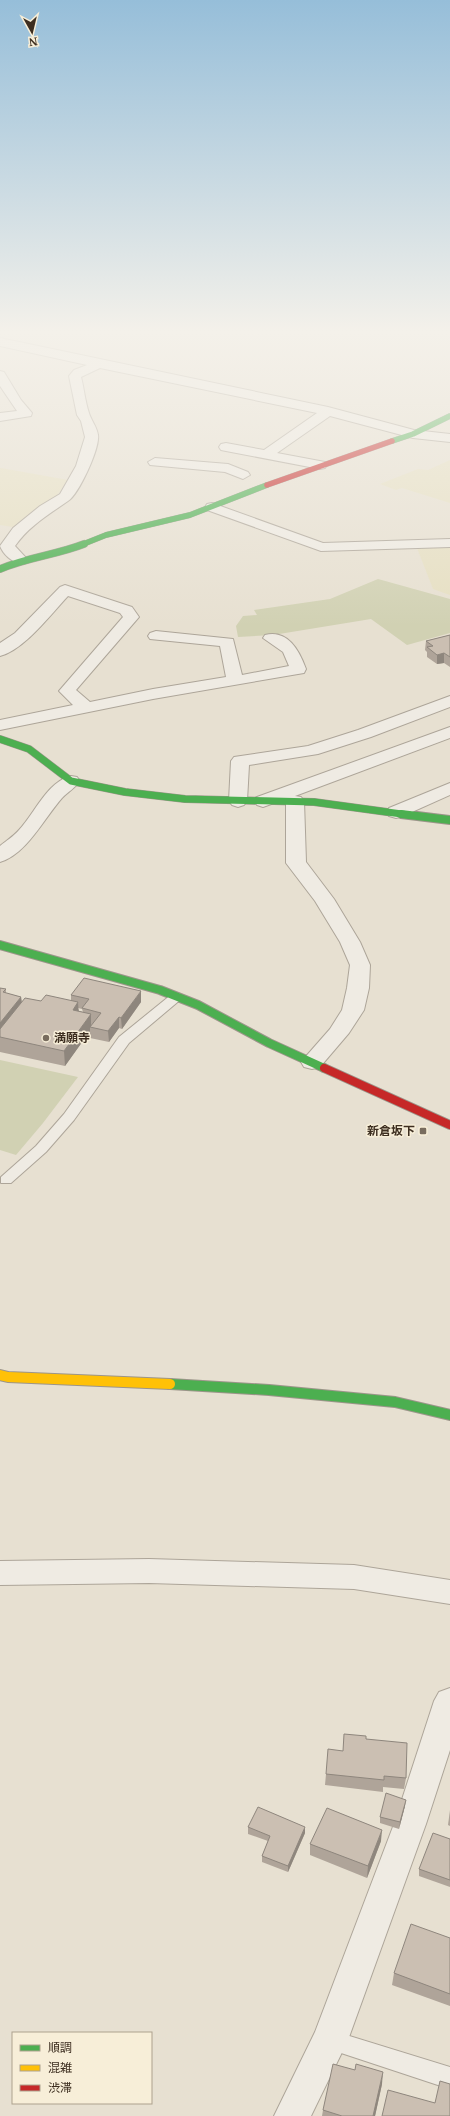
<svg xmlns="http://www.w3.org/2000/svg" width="450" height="2116" font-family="'Noto Serif','Noto Sans JP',serif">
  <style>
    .farmland { fill: #e6dfc2 }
    .cemetery { fill: #d1d1b3 }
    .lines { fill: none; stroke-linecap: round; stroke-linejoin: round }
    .lane-casing { stroke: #ada599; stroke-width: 2 }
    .street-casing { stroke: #ada599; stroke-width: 2 }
    .fast-far3-casing { stroke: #9c958a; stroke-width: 6 }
    .fast-far2-casing { stroke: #9c958a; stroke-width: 8 }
    .fast-far1-casing { stroke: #9c958a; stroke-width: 10 }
    .fast-casing { stroke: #9c958a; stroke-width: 12 }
    .slow-casing { stroke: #9c958a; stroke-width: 12 }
    .jam-far1-casing { stroke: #9c958a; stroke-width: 6 }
    .jam-casing { stroke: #9c958a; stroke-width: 10 }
    .lane { fill: #efebe3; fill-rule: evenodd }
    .street { fill: #efebe3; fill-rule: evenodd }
    .fast-far3 { stroke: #4caf50; stroke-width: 5.5 }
    .fast-far2 { stroke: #4caf50; stroke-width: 7 }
    .fast-far1 { stroke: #4caf50; stroke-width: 8 }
    .fast { stroke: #4caf50; stroke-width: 10 }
    .slow { stroke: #ffc107; stroke-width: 10 }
    .jam-far1 { stroke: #c62828; stroke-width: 5.5 }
    .jam { stroke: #c62828; stroke-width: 8 }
    .wall { fill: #afa499; fill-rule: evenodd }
    .shaded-wall { fill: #8e867d }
    .building { fill: #cbbfb2; stroke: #8e867d }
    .poi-dot { fill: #786c5e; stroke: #f7eed8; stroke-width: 1.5 }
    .labels { text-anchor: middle; stroke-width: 3; stroke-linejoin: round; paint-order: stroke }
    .poi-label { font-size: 12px; font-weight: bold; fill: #3d2e20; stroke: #f7eed8; text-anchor: start }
  </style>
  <rect width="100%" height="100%" fill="#e7e0d1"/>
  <!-- farmland -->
  <g class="farmland">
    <path d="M450,460V503L402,488L396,490L380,484L418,469L428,470Z"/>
    <path d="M0,468H1L68,480L56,497L13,527L0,525Z"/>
    <path d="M450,546V595L433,589L417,548Z"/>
  </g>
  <!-- cemetery -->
  <g class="cemetery">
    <path d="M378,579L450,599V633L407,645L371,619L273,635L238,637L236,626L243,616L257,615L254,610L330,599Z"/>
    <path d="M0,1060L78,1077L43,1123L16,1155L0,1150Z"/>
  </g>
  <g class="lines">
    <defs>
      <g id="lane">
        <path d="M176,993L180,994L182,997L180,1000L129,1043L74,1120L46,1152L11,1183H1V1177L36,1146L64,1114L119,1037L172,994Z"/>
        <path d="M330,2030L450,2067V2089L323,2047L319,2040L323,2033Z"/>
      </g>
      <g id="street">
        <path d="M0,338L328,407L414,430L450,434V442L413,438L330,416L277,453L325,462L327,465L325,468L320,469L226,451L221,450L219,447L221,444L226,443L264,450L317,413L100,368L81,377C84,388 85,401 89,413C91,420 97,427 98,435C100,448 79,494 68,501C48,515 29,526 15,546L28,560L26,563C16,566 4,556 0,546L13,528L40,506L60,494L76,466L85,437L81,421L77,415L69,376L74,370L87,365L0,346Z"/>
        <path d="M0,371L4,372L21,400L32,413L31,416L0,421V413L17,411L0,386Z"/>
        <path d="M155,458L228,464L248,472L250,475L243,479L225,472L150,465L148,462Z"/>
        <path d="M212,503L323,543L450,539V547L321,551L207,510L205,507L207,504Z"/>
        <path d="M65,585L132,607L139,617L76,690L90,702L153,689L226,677L220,646L150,639L148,636L150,633L156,631L233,639L242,675L289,666L283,652L263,638L265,635C288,629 300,652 306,669L304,673L298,674L153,699L0,730V720L73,705L59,691L123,617L120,613L68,596C51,614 24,650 0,656V643L15,633L60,587Z"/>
        <path d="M450,696V707L371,737L318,754L249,765L247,801L244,805L238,807L232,805L229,801L231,761L234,757L308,746L358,730Z"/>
        <path d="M450,727V738L295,796L301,797L304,801L306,862L334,899L360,942L370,965L369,988L364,1010L349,1033L320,1067L312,1069L304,1067L301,1062L330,1029L342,1010L347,988L350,965L340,942L315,901L286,863V801L288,798L263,807L257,805L254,801L257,797Z"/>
        <path d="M71,776L77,777L80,781C75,788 68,792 62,798C45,817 26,855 0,862V846C6,841 14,836 19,830C35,813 47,782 71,776Z"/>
        <path d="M450,783V795L403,816L396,818L389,816L387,812L389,808Z"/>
        <path d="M149,1559L354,1565L450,1580V1604L354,1589L149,1583L0,1585V1561Z"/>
        <path d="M450,1688V1750L426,1824L348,2040L311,2116H274L315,2032L394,1824L434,1701L439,1692Z"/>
      </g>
      <g id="fast-far3">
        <path d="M392,441L413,434L450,416"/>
        <path d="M81,545L106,535L190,515L267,485"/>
      </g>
      <g id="fast-far2">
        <path d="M0,569C28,557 56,555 84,544"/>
        <path d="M0,739L29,749L71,781L125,792L185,799L314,802L409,815"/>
      </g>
      <g id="fast-far1">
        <path d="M401,814L450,820"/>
        <path d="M0,945L160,990L198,1005L269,1043L324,1068"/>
      </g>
      <path id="fast" d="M170,1384L269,1390L395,1402L450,1415"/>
      <path id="slow" d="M0,1375L8,1377L170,1384"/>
      <path id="jam-far1" d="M267,485L392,441"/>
      <path id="jam" d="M324,1068L450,1125"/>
    </defs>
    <!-- lane casing -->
    <use href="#lane" class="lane-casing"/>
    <!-- street casing -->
    <use href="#street" class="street-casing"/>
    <!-- fast-far3 casing -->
    <use href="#fast-far3" class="fast-far3-casing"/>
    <!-- fast-far2 casing -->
    <use href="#fast-far2" class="fast-far2-casing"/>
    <!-- fast-far1 casing -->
    <use href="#fast-far1" class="fast-far1-casing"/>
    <!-- fast casing -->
    <use href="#fast" class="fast-casing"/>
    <!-- slow casing -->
    <use href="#slow" class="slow-casing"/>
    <!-- jam-far1 casing -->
    <use href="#jam-far1" class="jam-far1-casing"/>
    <!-- jam casing -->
    <use href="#jam" class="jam-casing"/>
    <!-- lane -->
    <use href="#lane" class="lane"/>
    <!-- street -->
    <use href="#street" class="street"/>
    <!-- fast-far3 -->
    <use href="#fast-far3" class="fast-far3"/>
    <!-- fast-far2 -->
    <use href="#fast-far2" class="fast-far2"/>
    <!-- fast-far1 -->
    <use href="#fast-far1" class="fast-far1"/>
    <!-- fast -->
    <use href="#fast" class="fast"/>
    <!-- slow -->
    <use href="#slow" class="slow"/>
    <!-- jam-far1 -->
    <use href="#jam-far1" class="jam-far1"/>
    <!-- jam -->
    <use href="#jam" class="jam"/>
  </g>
  <!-- wall -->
  <g class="wall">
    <path d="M450,635V667L444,663L437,664L427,657V652L425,650L426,641Z"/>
    <path d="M0,988L6,989V993L21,997L22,1001H71V995L141,1002L122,1029L119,1028L109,1042L90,1038V1031L65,1066L0,1052ZM78,1008L82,1009L83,1012L79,1011Z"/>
    <path d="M366,1739L406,1778L404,1789L383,1787V1792L325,1785L326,1774L343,1751Z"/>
    <path d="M405,1806L399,1829L380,1823V1817Z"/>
    <path d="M450,1810V1826L448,1825Z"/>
    <path d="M248,1827L305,1833L288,1872L262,1862V1856L268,1841L248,1834Z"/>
    <path d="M450,1839V1887L419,1876V1869Z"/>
    <path d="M381,1841L367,1878L310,1855V1844Z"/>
    <path d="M450,1938V2006L392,1985L394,1973Z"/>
    <path d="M382,2084L375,2116H322L323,2110Z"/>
  </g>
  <!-- shaded-wall -->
  <g class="shaded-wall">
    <path d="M444,653V663L437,664V655Z"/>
    <path d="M141,991V1002L122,1029L121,1018Z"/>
    <path d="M21,997L22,1011L0,1037V1023Z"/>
    <path d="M78,1002L79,1017L73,1010Z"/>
    <path d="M91,1014V1027H90V1031L65,1066L64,1051Z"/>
    <path d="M119,1017V1028L109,1042L108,1031Z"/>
    <path d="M406,1800L405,1806L399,1829L400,1822Z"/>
    <path d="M305,1827V1833L288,1872V1866Z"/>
    <path d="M382,1830L381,1841L367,1878L368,1866Z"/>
    <path d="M383,2072L382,2084L375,2116H373Z"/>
  </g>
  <!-- building -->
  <g class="building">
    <path d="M450,635V657L444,653L437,655L427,647L433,646L426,641Z"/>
    <path d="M84,978L141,991L121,1018L119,1017L108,1031L90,1027L101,1013L82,1008L89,999L71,995Z"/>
    <path d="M0,988L6,989L3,992L21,997L0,1023Z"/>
    <path d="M46,995L78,1002L73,1010L91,1014L64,1051L0,1037V1029L25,998L41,1001Z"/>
    <path d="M344,1734L366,1736V1739L407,1743L406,1778L384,1776V1780L326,1774L328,1749L343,1751Z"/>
    <path d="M386,1793L406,1800L400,1822L380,1817Z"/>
    <path d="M258,1807L305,1827L288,1866L262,1856L270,1836L248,1827Z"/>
    <path d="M327,1808L382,1830L368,1866L310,1844Z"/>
    <path d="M433,1833L450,1839V1880L419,1869Z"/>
    <path d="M411,1924L450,1938V1994L394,1973Z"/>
    <path d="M333,2064L355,2070L356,2064L383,2072L373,2116H342L323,2110Z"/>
    <path d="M440,2081L450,2084V2116H382L388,2090L435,2103Z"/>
  </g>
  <!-- sky -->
  <linearGradient id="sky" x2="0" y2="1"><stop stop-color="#96bed9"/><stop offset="0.53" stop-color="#f4f1ea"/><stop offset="1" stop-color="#f4f1ea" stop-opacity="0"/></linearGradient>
  <rect width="450" height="626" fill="url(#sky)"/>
  <!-- markers -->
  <g class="poi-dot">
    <circle cx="46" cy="1038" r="4"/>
    <rect x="419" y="1127" width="8" height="8" rx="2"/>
  </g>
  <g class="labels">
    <!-- poi labels -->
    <g class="poi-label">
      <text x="54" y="1042">満願寺</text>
      <text x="415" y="1135" text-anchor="end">新倉坂下</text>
    </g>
  </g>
  <!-- legend -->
  <rect x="12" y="2032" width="140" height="72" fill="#f7eed8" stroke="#ada18e"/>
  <rect x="20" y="2045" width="20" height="6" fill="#4caf50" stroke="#ada18e"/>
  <text x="48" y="2052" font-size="12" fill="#3d2e20">順調</text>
  <rect x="20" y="2065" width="20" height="6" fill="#ffc107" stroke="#ada18e"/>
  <text x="48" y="2072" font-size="12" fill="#3d2e20">混雑</text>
  <rect x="20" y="2085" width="20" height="6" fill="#c62828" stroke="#ada18e"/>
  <text x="48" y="2092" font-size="12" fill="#3d2e20">渋滞</text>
  <!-- north arrow -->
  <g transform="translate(32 32) rotate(172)" stroke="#f7eed8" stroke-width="3" paint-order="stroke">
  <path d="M0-3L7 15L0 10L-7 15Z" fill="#3d2e20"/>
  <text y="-6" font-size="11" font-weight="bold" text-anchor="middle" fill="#3d2e20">N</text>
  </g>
</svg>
